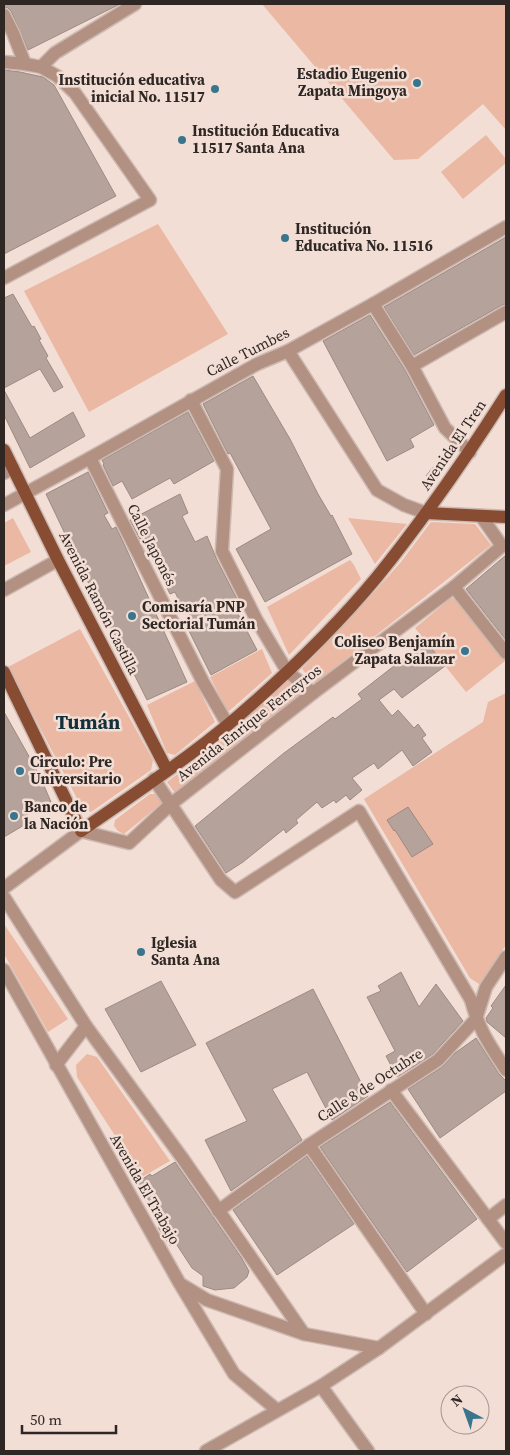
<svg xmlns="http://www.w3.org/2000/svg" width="510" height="1455" font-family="'Source Serif 4',serif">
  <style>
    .green { fill: #eab8a3 }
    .building { fill: #b5a29a; stroke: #9d8a83 }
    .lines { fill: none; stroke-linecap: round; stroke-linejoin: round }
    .minor-casing { stroke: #cbb9b2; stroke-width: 15 }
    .major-casing { stroke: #cbb9b2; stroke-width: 15 }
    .minor { stroke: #b39182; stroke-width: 12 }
    .major { stroke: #874c32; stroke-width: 12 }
    .poi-dot { fill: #39758c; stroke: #f2ded5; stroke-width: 2 }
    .labels { text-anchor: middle; stroke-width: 5; stroke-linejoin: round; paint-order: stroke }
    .poi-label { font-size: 15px; font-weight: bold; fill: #2f2724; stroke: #f2ded5; text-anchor: start }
    .street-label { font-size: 15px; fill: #2f2724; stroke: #f2ded5 }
    .district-label { font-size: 20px; font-weight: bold; fill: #13303b; stroke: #f2ded5 }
  </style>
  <rect width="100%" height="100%" fill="#f2ded5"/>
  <!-- green -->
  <g class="green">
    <path d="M262,4H506V130L483,104L418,159L394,160Z"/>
    <path d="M486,135L506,159V163L463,199L441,172Z"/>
    <path d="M158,224L228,334L89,412L24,291Z"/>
    <path d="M13,518L31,552L4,566V523Z"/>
    <path d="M348,518L407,524L375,564Z"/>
    <path d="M431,522L475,524L491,545L315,683L302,669L368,599L401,562Z"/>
    <path d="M350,560L354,565L361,579L289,655L267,607Z"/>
    <path d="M451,598L458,600L505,661L466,692L415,628Z"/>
    <path d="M80,629L153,760L151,770L91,812L81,806L8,667Z"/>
    <path d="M262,649L272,673L228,712L210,677Z"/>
    <path d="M195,681L215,722L175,755L167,753L147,705Z"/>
    <path d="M288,681L301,694L175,793L167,782L216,745Z"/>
    <path d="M506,693V945L479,984L470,978L364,799L483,722L488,702Z"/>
    <path d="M150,794H157L162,803L124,834L118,831L114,826L115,820Z"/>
    <path d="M4,924L68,1019L48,1032L4,954Z"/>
    <path d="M87,1054L97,1057L170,1161L142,1177L77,1077L76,1065Z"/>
  </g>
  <!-- building -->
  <g class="building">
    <path d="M4,4H120L28,50L11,11L8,8L4,7Z"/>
    <path d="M4,70L20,72L43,77L54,85L116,196L4,254Z"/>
    <path d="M506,237V304L502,305L414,355L384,307Z"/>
    <path d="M13,294L32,327L34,326L41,339L39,340L48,356L46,358L63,387L54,392L40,369L4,388V298Z"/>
    <path d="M370,315L405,370L434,425L410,439L414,447L387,461L323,341Z"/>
    <path d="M253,376L290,439L318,494L331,516L332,515L352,554L265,602L236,549L271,529L230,453L228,454L203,404Z"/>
    <path d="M4,390L30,438L73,412L85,436L30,468L4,415Z"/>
    <path d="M188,412L214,461L174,484L170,478L132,499L122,481L113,486L103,465L104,464L102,460Z"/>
    <path d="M433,467L441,474L434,482L426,476Z"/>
    <path d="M88,472L108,513L104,515L112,529L116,527L125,546L187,682L147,700L88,582L46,494Z"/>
    <path d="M180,494L188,513L182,516L195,542L207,536L217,560L240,605L235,608L257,650L211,675L189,631L196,628L187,609L184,611L175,592L170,594L153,560L156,558L144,537L140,539L130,520Z"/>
    <path d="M506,555V640L466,589Z"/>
    <path d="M426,641L445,666L402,698L394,689L379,700L392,716L398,710L414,728L418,724L426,735L422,738L432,752L413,766L402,750L378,769L374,763L352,778L362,790L350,800L346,795L336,803L334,800L322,808L317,802L296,820L298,823L286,833L284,829L243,862L226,873L195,826L284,753L333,717L335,719L362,699L358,694Z"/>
    <path d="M4,712L39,774L51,802L22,817L26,824L4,837Z"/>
    <path d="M408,807L433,844L412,857L395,830L394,831L387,820Z"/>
    <path d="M401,972L419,1007L436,984L463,1021L433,1054L397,1077L386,1056L395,1051L367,997L381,991L378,986Z"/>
    <path d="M161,981L196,1045L141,1072L105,1009Z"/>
    <path d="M506,985V1038L487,1022L486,1018L493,1008L491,1006Z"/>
    <path d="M313,989L368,1096L332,1120L307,1072L272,1089L302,1140L231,1191L205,1140L247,1121L206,1043Z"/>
    <path d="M476,1038L499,1074L506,1081V1091L440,1138L408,1089L442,1067L455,1053Z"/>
    <path d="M390,1102L477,1219L407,1272L320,1147Z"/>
    <path d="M307,1156L354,1224L277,1275L233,1210Z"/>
    <path d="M175,1162L241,1257L249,1271L247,1277L234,1288L215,1290L203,1286V1276L192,1268L175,1242L170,1246L158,1227L162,1224L151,1207L152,1206L138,1182L150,1174L152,1176Z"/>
  </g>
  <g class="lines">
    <defs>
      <g id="minor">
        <path d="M4,15L13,33L25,64"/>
        <path d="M4,62L25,64L41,67L57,76L75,93L150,200L4,278"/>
        <path d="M41,67L55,53L135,4"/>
        <path d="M373,304L412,366L445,428L470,452"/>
        <path d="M288,351L377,490L404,505L426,513"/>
        <path d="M412,366L506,312"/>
        <path d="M191,400L227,469L222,551L256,619L287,671L313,693"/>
        <path d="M90,458L203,682L228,725"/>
        <path d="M4,473L13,468"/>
        <path d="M4,505L90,458L257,364L288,351L373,304L506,227"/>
        <path d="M454,587L506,653"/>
        <path d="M4,590L58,560"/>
        <path d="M154,779L221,880L235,892L359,811L471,1000C479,1030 489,1044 506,1070"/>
        <path d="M4,888L81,831L129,843L171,804L313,693L454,587L502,546L481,516"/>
        <path d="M4,897L86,1026L183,1159L304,1334"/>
        <path d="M4,970L180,1284L234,1374L277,1410"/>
        <path d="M56,1065L86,1026"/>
        <path d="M391,1090L506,1243"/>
        <path d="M309,1145L426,1314"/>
        <path d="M218,1211L309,1145L438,1060L476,1019L486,987L506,957"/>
        <path d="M488,1219L506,1205"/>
        <path d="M182,1285L207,1300L304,1334L379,1348"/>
        <path d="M321,1386L368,1451"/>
        <path d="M206,1451L321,1386L379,1348L506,1254"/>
      </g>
      <g id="major">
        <path d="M4,450L58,560L167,770"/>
        <path d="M426,513L506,517"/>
        <path d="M4,672L81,831C139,790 199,752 252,704C296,665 339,623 377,577C424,519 466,458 506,395"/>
      </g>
    </defs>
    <!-- minor casing -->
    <use href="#minor" class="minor-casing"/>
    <!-- major casing -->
    <use href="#major" class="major-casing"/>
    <!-- minor -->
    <use href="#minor" class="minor"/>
    <!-- major -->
    <use href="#major" class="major"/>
  </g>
  <!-- markers -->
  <g class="poi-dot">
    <circle cx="417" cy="83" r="5"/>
    <circle cx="215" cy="89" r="5"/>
    <circle cx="182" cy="140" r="5"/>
    <circle cx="285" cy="238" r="5"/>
    <circle cx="132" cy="616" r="5"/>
    <circle cx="465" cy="651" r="5"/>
    <circle cx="20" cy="771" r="5"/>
    <circle cx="14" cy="816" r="5"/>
    <circle cx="141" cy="952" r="5"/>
  </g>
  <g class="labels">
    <!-- poi labels -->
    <g class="poi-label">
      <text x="407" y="79" text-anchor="end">Estadio Eugenio<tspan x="407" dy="17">Zapata Mingoya</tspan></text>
      <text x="205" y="85" text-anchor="end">Institución educativa<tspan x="205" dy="17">inicial No. 11517</tspan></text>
      <text x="192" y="136">Institución Educativa<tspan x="192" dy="17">11517 Santa Ana</tspan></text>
      <text x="295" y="234">Institución<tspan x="295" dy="17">Educativa No. 11516</tspan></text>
      <text x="142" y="612">Comisaría PNP<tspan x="142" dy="17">Sectorial Tumán</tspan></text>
      <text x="455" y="647" text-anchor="end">Coliseo Benjamín<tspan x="455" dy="17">Zapata Salazar</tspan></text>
      <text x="30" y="767">Circulo: Pre<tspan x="30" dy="17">Universitario</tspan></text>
      <text x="24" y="812">Banco de<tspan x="24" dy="17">la Nación</tspan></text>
      <text x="151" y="948">Iglesia<tspan x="151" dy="17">Santa Ana</tspan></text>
    </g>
    <!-- street labels -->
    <g class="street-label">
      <text transform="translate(248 352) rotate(-27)" y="5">Calle Tumbes</text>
      <text transform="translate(453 445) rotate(-56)" y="5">Avenida El Tren</text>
      <text transform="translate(152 545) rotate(63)" y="5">Calle Japonés</text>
      <text transform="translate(99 603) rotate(63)" y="5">Avenida Ramón Castilla</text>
      <text transform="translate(249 723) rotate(-38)" y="5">Avenida Enrique Ferreyros</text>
      <text transform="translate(370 1085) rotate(-33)" y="5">Calle 8 de Octubre</text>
      <text transform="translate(145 1189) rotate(60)" y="5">Avenida El Trabajo</text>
    </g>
    <!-- district labels -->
    <g class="district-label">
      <text x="88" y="729">Tumán</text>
    </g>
  </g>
  <!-- border -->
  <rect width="510" height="1455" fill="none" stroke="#2f2724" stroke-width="10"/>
  <!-- north arrow -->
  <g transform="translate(465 1410) rotate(319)"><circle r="24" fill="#f2ded5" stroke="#a4958e"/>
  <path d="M0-4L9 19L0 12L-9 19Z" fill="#39758c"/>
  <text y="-8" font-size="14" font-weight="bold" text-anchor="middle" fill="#2f2724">N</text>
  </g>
  <!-- scale -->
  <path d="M22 1425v8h94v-8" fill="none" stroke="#2f2724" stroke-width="2.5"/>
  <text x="30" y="1425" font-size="15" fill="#2f2724" stroke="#f2ded5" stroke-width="4" paint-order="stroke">50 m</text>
</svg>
